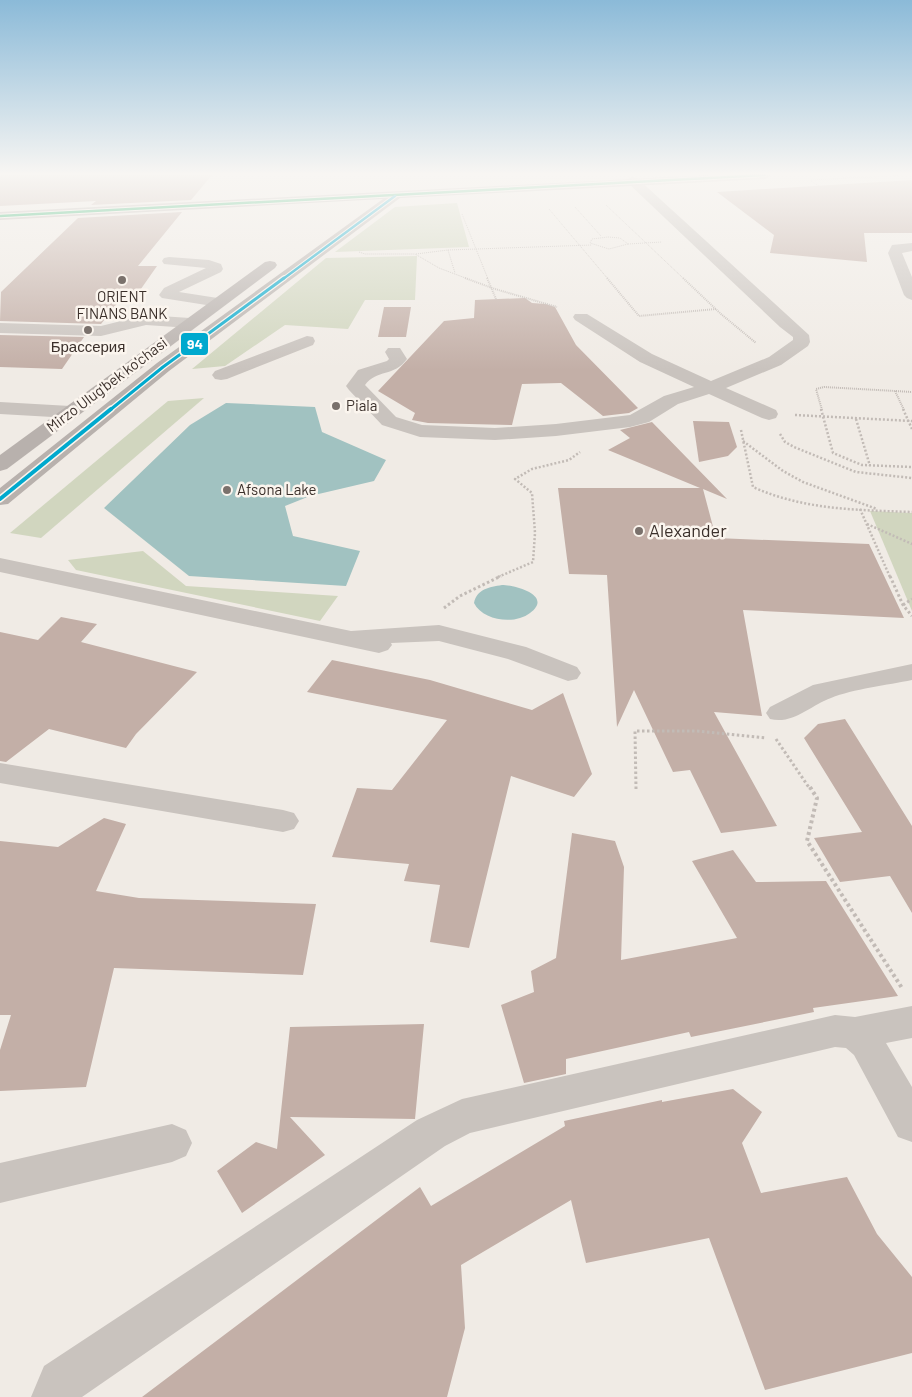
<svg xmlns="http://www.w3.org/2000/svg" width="912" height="1397" font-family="Barlow,sans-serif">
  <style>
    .green { fill: #d1d6bf }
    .water { fill: #a1c2c1 }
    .building { fill: #c3afa7 }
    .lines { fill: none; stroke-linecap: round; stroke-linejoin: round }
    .path-far4 { stroke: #c2bbb6; stroke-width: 1; stroke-dasharray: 1 1; stroke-linecap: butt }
    .path-far3 { stroke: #c2bbb6; stroke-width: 2; stroke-dasharray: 1 1; stroke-linecap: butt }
    .path-far2 { stroke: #c2bbb6; stroke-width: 2.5; stroke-dasharray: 2 2; stroke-linecap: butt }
    .path-far1 { stroke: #c2bbb6; stroke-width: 3; stroke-dasharray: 2.5 2.5; stroke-linecap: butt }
    .path { stroke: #c2bbb6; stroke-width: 4; stroke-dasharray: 3 3; stroke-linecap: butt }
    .minor { fill: #c9c3be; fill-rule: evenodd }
    .major { fill: #b8b1ad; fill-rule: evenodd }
    .bus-1-casing { stroke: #fbf5ee; stroke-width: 4.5 }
    .bus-2-far2-casing { stroke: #fbf5ee; stroke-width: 4.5 }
    .bus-2-far1-casing { stroke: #fbf5ee; stroke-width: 5.5 }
    .bus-2-casing { stroke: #fbf5ee; stroke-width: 7 }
    .bus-1 { stroke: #00a651; stroke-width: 2.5 }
    .bus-2-far2 { stroke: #00a9ce; stroke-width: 2.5 }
    .bus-2-far1 { stroke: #00a9ce; stroke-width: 3 }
    .bus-2 { stroke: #00a9ce; stroke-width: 4 }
    .poi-dot { fill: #7a716c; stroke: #fbf5ee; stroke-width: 2 }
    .labels { text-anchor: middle; stroke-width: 5; stroke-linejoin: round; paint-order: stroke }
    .far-poi-label { font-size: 15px; fill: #3b302b; stroke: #fbf5ee }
    .far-street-label { font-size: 15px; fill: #3b302b; stroke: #fbf5ee }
    .poi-label { font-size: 18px; fill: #3b302b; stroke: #fbf5ee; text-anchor: start }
    .line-badge { stroke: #fbf5ee; stroke-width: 2 }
    .badge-label { font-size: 14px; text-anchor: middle; font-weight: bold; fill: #fff }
  </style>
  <rect width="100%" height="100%" fill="#f0ebe5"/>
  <!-- green -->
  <g class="green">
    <path d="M457,203L469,247L335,252L395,207Z"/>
    <path d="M417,256L415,300H365L348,329L285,325L225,366L192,369L326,258Z"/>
    <path d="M204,398L41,538L10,533L168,401Z"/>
    <path d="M870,511L912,513V611Z"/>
    <path d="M143,551L186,586L338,596L320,621L76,570L68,560Z"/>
  </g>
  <!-- water -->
  <g class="water">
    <path d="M226,403L315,407L322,432L386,460L374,481L310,496L285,506L293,536L360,551L346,586L189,576L104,508L190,425Z"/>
    <path d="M502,585C514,585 554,595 530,613C515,625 483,621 474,603C477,589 489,587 502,585Z"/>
  </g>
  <!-- building -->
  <g class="building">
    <path d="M0,175H212L191,200L91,205L96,201L0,206Z"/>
    <path d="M912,180V233H864L867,262L770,253L774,235L717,192Z"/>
    <path d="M182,212L138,266H157L136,296H123L101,324L0,321L1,292L78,218Z"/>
    <path d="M525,298L532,303L546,304L555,307L576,345L638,408L629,413L603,416L561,383L522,384L512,425L428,423L412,420L415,413L378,391L444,321L474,318L475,300Z"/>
    <path d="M384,307H411L406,337H378Z"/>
    <path d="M0,335L84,337L62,369L0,367Z"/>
    <path d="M693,421L729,422L737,447L728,456L699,462Z"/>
    <path d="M652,422L727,499L703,489L716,538L869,544L904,618L743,610L762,716L714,712L777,826L721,833L690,770L673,772L634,690L617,727L607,575L569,574L558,488H700L608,450L630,438L620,430Z"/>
    <path d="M61,617L97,624L81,642L197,672L136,734L126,748L49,729L6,762L0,761V632L38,640Z"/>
    <path d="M332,660L430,680L532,710L563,693L592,774L574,797L511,776L469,948L430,942L440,885L404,881L409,864L332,857L357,788L392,790L447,720L307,692Z"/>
    <path d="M845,719L912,826V913L890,876L840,882L814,838L862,832L804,738L818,724Z"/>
    <path d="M104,818L126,824L96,891L139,898L316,904L303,975L114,968L86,1087L0,1091V1050L11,1015H0V841L58,847Z"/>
    <path d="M572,833L615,841L624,867L621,960L737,938L692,861L733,850L756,882L826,881L898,996L813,1008L814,1012L691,1037L689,1032L566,1059V1074L524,1083L501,1005L534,992L531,971L556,958Z"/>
    <path d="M424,1024L415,1119L290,1117L325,1155L242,1213L217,1171L256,1142L277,1149L290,1027Z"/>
    <path d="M733,1089L762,1112L742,1143L761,1193L847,1177L877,1234L912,1277V1353L765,1390L709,1238L586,1263L571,1200L461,1265L465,1328L447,1397H142L420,1187L431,1206L565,1126L564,1121L662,1100V1102Z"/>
  </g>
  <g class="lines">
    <!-- path-far4 -->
    <g class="path-far4">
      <path d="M811,180L906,175"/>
      <path d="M811,181L819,186"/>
      <path d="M606,205L684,279"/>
      <path d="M575,207L601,236"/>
      <path d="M549,209L608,279"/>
      <path d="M462,214L488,279"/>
      <path d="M608,237L620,238L628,244L609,249L590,243L592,239Z"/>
      <path d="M628,244L662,242"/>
      <path d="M448,250L592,245"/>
      <path d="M359,252L365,254H415L439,268L468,279"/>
      <path d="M416,254L448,250L455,273"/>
    </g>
    <!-- path-far3 -->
    <g class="path-far3">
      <path d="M465,278L495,289L557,307"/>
      <path d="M487,278L496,299"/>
      <path d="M607,278L639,316L716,309"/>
      <path d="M683,278L721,314L756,343"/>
      <path d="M822,410L816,389L824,387L895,391"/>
      <path d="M904,410L895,391L912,392"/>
    </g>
    <!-- path-far2 -->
    <g class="path-far2">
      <path d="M821,409L833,453L862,465L912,467"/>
      <path d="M903,409L912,429"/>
      <path d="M795,415L912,421"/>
      <path d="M856,419L870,466"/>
      <path d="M741,430L753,487C804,510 857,510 912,512"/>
      <path d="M780,434L785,442L794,447L856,472L912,478"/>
      <path d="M743,441L783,471L803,482L877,509"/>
      <path d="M860,509L890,577"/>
      <path d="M867,524L912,544"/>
      <path d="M498,577L533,562L535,533L532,493L515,479L532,469L569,460L580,452"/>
    </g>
    <!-- path-far1 -->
    <g class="path-far1">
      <path d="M890,576L903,605L912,616"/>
      <path d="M903,605L912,599"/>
      <path d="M444,608L460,596L501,576"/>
      <path d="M776,739L810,789"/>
      <path d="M636,789L635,731H697L766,738"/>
    </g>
    <!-- path -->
    <path class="path" d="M810,787L817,798L807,841L902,988"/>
    <!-- minor -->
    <g class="minor">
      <path d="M633,177L637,178L809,335L810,342L808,346L781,365L726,388L776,410L778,414L776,418L769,420L762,418L709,394L678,404L649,422L630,427L556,436L495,440L420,437L382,425L349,390L346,386L358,370L387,361L389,359L385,352L388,348H400L407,359C394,377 377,369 365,385L396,417L422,425L495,428L556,424L630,415L664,396L694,387L640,362L575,320L573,317L575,314H587L652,354L711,381L769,357L793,340V337L780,327L629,184L627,181L629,178Z"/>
      <path d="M912,243V251L902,253L912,277V300L907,298L904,295L888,253L892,245Z"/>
      <path d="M169,257L209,260L221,264L223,269L221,272L179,292L224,299L227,302L224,305L219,307L162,298L159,295L164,288L206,268L164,264L162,261L164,258Z"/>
      <path d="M145,315L190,318L196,320L198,323L196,326L190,328L146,325L101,336L0,333V323L101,326Z"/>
      <path d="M307,336L313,337L315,341L313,345L227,379L221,380L215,379L212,375L215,371Z"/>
      <path d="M0,402L70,406L77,408L79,412L77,416L70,418L0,414Z"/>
      <path d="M0,558L351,631L439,625L526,647L577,667L581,673L577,679L568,681L508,659L439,641L391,643L392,645L388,650L379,653L0,572Z"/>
      <path d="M912,664V680C888,685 853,689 831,698C811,705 793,725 770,719L766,713L770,707L813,685Z"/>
      <path d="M0,763L283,810L294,813L299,821L294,829L283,832L0,783Z"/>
      <path d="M912,1006V1038L886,1043L912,1087V1142L898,1137L854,1055L846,1048L835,1047L470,1133L445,1146L82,1397H31L44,1366L417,1120L462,1099L835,1015L855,1017Z"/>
      <path d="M172,1124L186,1130L192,1143L186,1156L172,1162L0,1203V1163Z"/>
    </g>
    <!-- major -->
    <g class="major">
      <path d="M706,175H771L765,179L400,198L169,371L8,504L0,505V488L157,363L383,199L0,220V212Z"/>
      <path d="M270,261L275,262L277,265L275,268L7,469L0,471V455L265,262Z"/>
    </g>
    <defs>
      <path id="bus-1" d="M0,216L765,175"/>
      <path id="bus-2-far2" d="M283,279L395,196"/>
      <path id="bus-2-far1" d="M110,410L163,367L284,278"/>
      <path id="bus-2" d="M0,499L111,409"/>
    </defs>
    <!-- bus-1 casing -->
    <use href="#bus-1" class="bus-1-casing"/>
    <!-- bus-2-far2 casing -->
    <use href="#bus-2-far2" class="bus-2-far2-casing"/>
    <!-- bus-2-far1 casing -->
    <use href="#bus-2-far1" class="bus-2-far1-casing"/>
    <!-- bus-2 casing -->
    <use href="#bus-2" class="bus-2-casing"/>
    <!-- bus-1 -->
    <use href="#bus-1" class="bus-1"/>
    <!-- bus-2-far2 -->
    <use href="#bus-2-far2" class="bus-2-far2"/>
    <!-- bus-2-far1 -->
    <use href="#bus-2-far1" class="bus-2-far1"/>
    <!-- bus-2 -->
    <use href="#bus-2" class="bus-2"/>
  </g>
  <!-- sky -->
  <linearGradient id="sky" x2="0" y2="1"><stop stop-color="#8bbad8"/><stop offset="0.47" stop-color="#f8f6f3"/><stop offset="1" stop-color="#f8f6f3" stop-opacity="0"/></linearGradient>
  <rect width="912" height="370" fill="url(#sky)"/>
  <!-- markers -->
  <g class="poi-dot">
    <circle cx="122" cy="280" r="5"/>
    <circle cx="88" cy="330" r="5"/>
    <circle cx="336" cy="406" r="5"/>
    <circle cx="227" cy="490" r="5"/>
    <circle cx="639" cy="531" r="5"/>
  </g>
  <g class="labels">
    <!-- far-poi labels -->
    <g class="far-poi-label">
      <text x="122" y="302">ORIENT<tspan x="122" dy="17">FINANS BANK</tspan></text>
      <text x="88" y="352">Брассерия</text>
      <text x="346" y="411" text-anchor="start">Piala</text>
      <text x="237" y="495" text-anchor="start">Afsona Lake</text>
    </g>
    <!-- far-street labels -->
    <g class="far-street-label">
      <text transform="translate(107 385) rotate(-37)" y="5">Mirzo Ulug'bek ko'chasi</text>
    </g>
    <!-- poi labels -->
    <g class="poi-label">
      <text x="649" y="537">Alexander</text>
    </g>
  </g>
  <rect class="line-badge" x="180" y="332" width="29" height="24" rx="5" fill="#00a9ce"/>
  <g class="badge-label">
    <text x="195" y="349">94</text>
  </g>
</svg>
